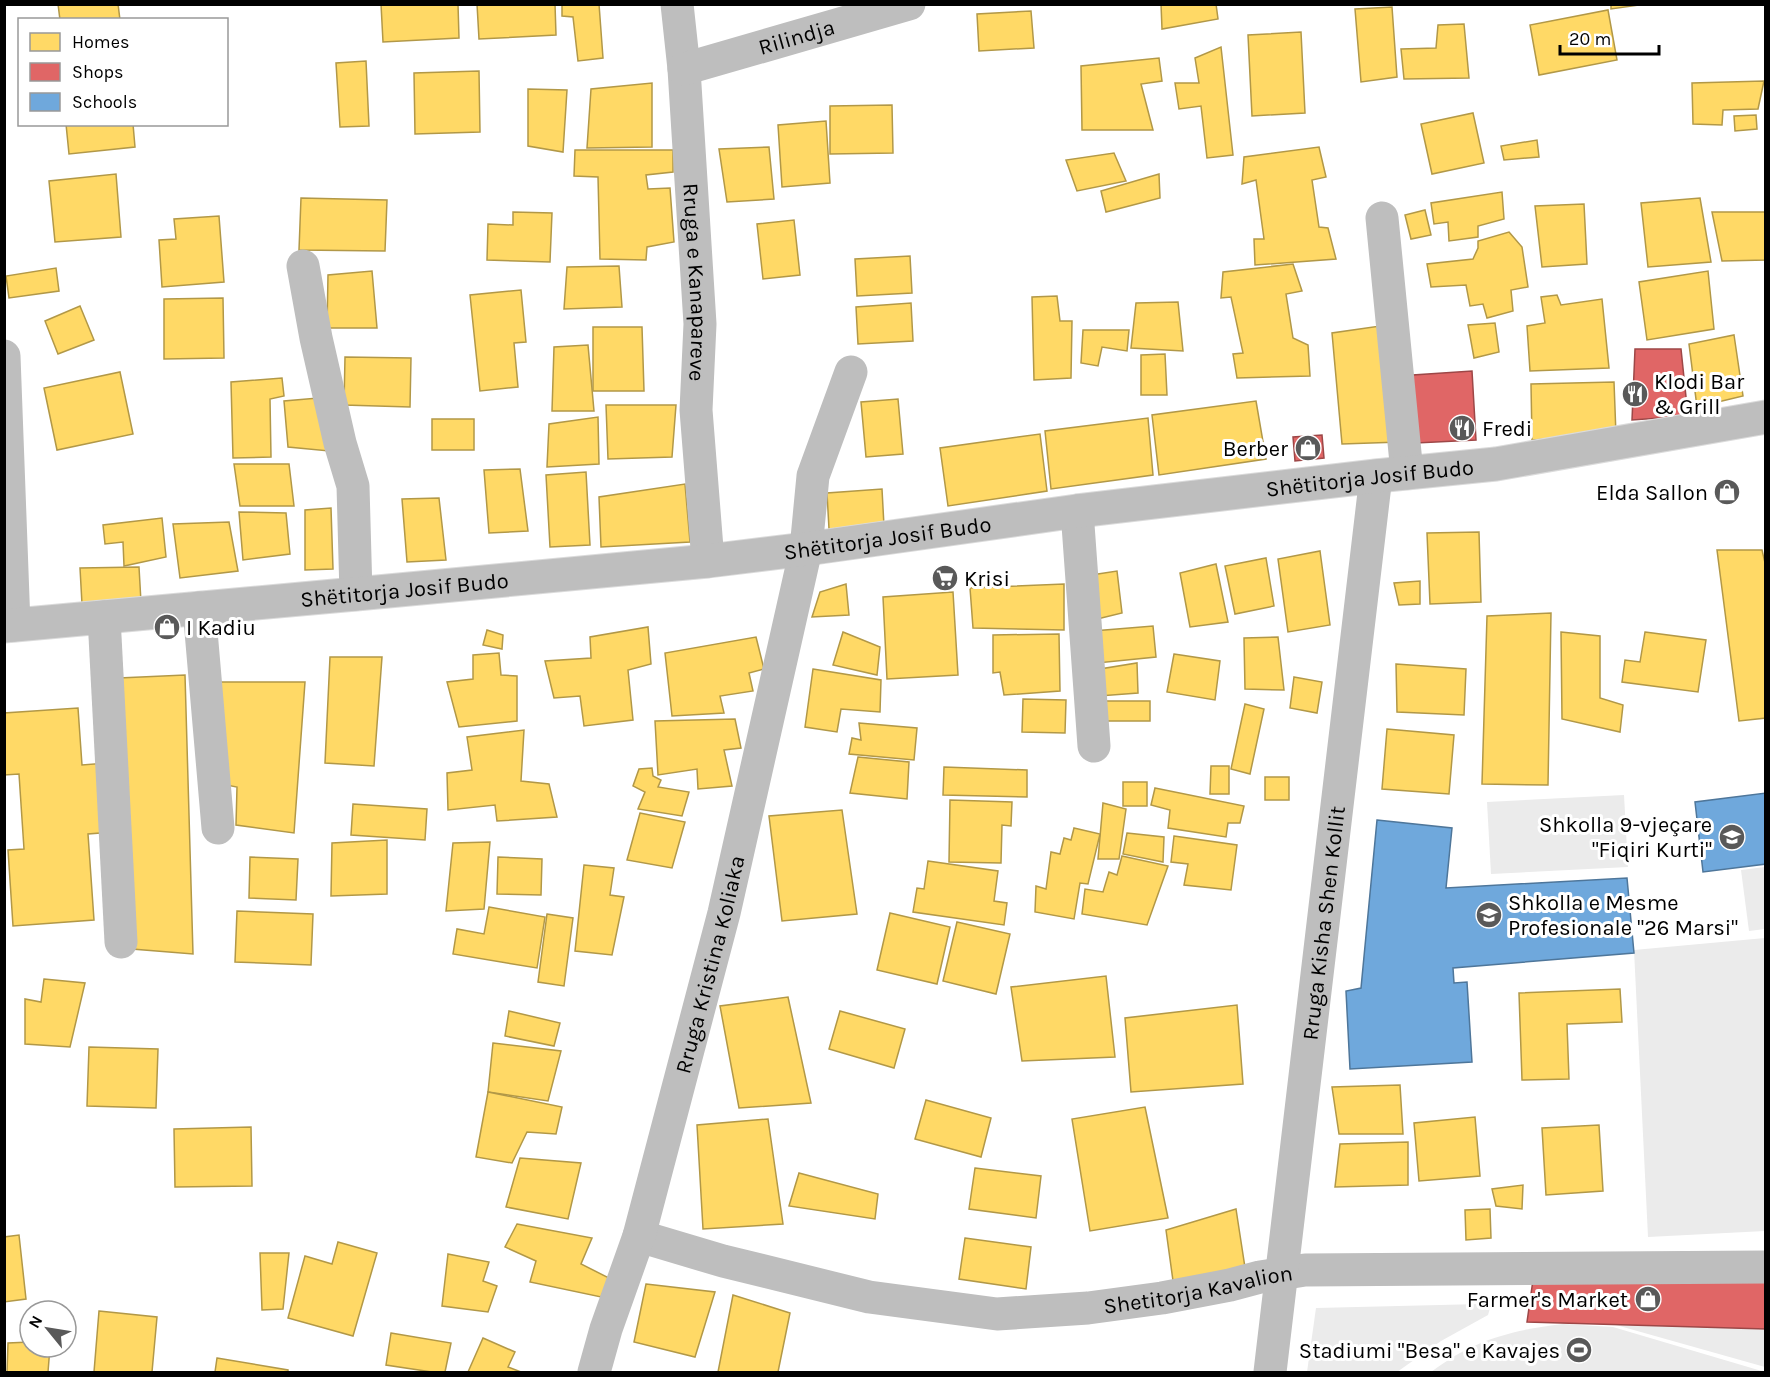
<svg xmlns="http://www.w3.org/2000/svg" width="1770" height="1377" font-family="Karla,sans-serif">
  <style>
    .green { fill: #ebebeb }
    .homes { fill: #ffd966; stroke: #b29847; stroke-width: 1.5 }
    .shops { fill: #e06666; stroke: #9d4747; stroke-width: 1.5 }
    .schools { fill: #6fa8dc; stroke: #4e769a; stroke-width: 1.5 }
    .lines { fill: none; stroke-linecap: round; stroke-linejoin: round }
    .major-casing { stroke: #dbdbdb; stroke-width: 35 }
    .minor { stroke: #bebebe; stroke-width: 33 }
    .major { stroke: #bebebe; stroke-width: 33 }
    .labels { text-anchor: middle; stroke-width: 6; stroke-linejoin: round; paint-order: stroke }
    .street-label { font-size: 22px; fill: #000; stroke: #fff }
    .poi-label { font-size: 22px; fill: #000; stroke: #fff; text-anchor: start }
  </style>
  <rect width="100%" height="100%" fill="#fff"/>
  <!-- green -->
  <g class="green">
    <path d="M1624,795L1628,867L1491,874L1487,802Z"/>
    <path d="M1765,867V929L1749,931L1741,870Z"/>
    <path d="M1765,938V1231L1648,1237L1634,950Z"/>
    <path d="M1481,1304L1487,1305L1490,1308L1488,1315L1441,1341L1397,1372H1307L1316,1308Z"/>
    <path d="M1563,1324L1613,1327L1765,1372H1431C1473,1340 1512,1330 1563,1324Z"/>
    <path d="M1616,1325H1765V1367Z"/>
  </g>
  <!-- homes -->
  <g class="homes">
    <path d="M58,4H118L120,20H60Z"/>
    <path d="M381,4H458L459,38L383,42Z"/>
    <path d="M477,4H555L556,35L479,39Z"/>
    <path d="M562,4H599L603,58L578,61L573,17L562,16Z"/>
    <path d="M1161,4H1216L1218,19L1162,29Z"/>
    <path d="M1611,4H1646L1611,9Z"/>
    <path d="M1392,7L1397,77L1361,82L1355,9Z"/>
    <path d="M1608,10L1617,60L1539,75L1530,25Z"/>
    <path d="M1031,11L1034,48L979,51L977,14Z"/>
    <path d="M1464,24L1469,78L1404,79L1401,49L1436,48L1438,25Z"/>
    <path d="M1301,32L1305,113L1252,116L1248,35Z"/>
    <path d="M1221,47L1233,155L1207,158L1201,106L1179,109L1175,83H1199L1195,58Z"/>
    <path d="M1159,58L1162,81L1141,84L1153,130H1082L1081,66Z"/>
    <path d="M366,61L369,126L340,127L336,63Z"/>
    <path d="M479,71L480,132L415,134L414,73Z"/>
    <path d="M1764,81L1758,109L1723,110L1722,125L1693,124L1692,83Z"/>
    <path d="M652,83V147L587,148L591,89Z"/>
    <path d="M528,89L567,90L563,152L528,146Z"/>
    <path d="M892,105L893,153L830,154V106Z"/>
    <path d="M1473,113L1484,163L1432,174L1421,124Z"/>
    <path d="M1756,115L1757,129L1735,131L1734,116Z"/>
    <path d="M826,121L830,183L782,187L778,125Z"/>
    <path d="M66,124H133L135,147L69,154Z"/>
    <path d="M1537,140L1539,157L1504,160L1501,146Z"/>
    <path d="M769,147L774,199L727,202L719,149Z"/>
    <path d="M1319,147L1326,177L1312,180L1319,227L1328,228L1336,259L1255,265L1254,239H1264L1256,180L1242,184L1244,157Z"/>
    <path d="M575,150H673V172L646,175L648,189L670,188L674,242L647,247L646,260L600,259L598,177L574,176Z"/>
    <path d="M1114,153L1126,181L1077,191L1066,160Z"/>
    <path d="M116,174L121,237L55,242L49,181Z"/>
    <path d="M1159,174L1160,198L1106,212L1101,191Z"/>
    <path d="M1502,192L1504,219L1478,226V237L1449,241L1448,222L1434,224L1431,203Z"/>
    <path d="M301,198L387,200L385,251L299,250Z"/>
    <path d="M1700,198L1711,262L1648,267L1641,203Z"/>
    <path d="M1584,204L1587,264L1542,267L1535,206Z"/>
    <path d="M1425,210L1431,235L1411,239L1405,215Z"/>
    <path d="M513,212L552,213L550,262L487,260L488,224L513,225Z"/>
    <path d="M1712,212H1766V260L1722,261Z"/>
    <path d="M219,216L224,282L162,287L159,240L176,239L174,219Z"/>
    <path d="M794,220L800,275L763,279L757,224Z"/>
    <path d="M1509,232L1522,247L1528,287L1511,290L1513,311L1487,318L1483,304L1470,306L1466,285L1431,287L1427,264L1473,259L1478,248V241Z"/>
    <path d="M910,256L912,293L857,296L855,259Z"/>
    <path d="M1293,264L1302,291L1286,294L1293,338L1308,345L1310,376L1237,378L1233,354L1243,353L1231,297L1221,298L1223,272Z"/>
    <path d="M619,266L622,307L564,309L567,267Z"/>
    <path d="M56,268L59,291L9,298L6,276Z"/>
    <path d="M372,271L377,328H327L328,275Z"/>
    <path d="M1708,271L1714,329L1647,340L1639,282Z"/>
    <path d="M521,290L526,342L514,343L518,387L480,391L470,295Z"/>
    <path d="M1557,295L1561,305L1602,299L1609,368L1530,371L1527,326L1545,323L1541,297Z"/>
    <path d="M1057,296L1060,321H1072L1071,378L1034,380L1032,297Z"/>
    <path d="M223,298L224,358L164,359V299Z"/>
    <path d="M1178,302L1183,351L1131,348L1136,303Z"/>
    <path d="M911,303L913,341L858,344L856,307Z"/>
    <path d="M80,306L94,340L58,354L45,321Z"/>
    <path d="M1495,323L1499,352L1474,358L1468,325Z"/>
    <path d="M1387,325L1400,442L1342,444L1332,333Z"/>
    <path d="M593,327H642L644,391H593Z"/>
    <path d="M1083,330H1129L1127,351L1102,347L1098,366L1081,363Z"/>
    <path d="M1734,335L1743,396L1697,407L1689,344Z"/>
    <path d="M588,345L594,411H552L554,347Z"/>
    <path d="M1165,354L1167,395H1141V355Z"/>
    <path d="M345,357L411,358L410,407L344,405Z"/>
    <path d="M120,372L133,434L57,450L44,388Z"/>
    <path d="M282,378L284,396L270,399L271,457L233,458L231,382Z"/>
    <path d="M1614,382L1616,435L1532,440L1531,384Z"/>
    <path d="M318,398L329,451L288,447L284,401Z"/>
    <path d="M898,399L903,454L866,457L861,402Z"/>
    <path d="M1256,401L1266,459L1159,475L1152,415Z"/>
    <path d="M606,405H676L672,457L608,459Z"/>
    <path d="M598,417L599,464L547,467L549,424Z"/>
    <path d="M1148,418L1153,475L1051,489L1045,431Z"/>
    <rect x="432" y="419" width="42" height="31"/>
    <path d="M1040,434L1047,491L948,506L940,448Z"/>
    <path d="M234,464H289L294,506H240Z"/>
    <path d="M520,469L528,531L489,533L484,470Z"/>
    <path d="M586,472L590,545L550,547L546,475Z"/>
    <path d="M685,484L690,542L601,547L599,497Z"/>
    <path d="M882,489L884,526L829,529L827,493Z"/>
    <path d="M439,498L446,560L407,562L402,499Z"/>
    <path d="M331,508L333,569L305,570V510Z"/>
    <path d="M239,512L286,513L290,554L243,560Z"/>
    <path d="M162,518L166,557L124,566L123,542L105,544L103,525Z"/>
    <path d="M229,522L238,571L180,578L173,524Z"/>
    <path d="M1479,532L1481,602L1430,604L1427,533Z"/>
    <path d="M1717,550H1762L1766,567V718L1739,721Z"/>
    <path d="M1320,551L1330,625L1288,632L1278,559Z"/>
    <path d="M1266,558L1274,606L1235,614L1225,566Z"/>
    <path d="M1216,564L1228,622L1190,627L1180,573Z"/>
    <path d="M139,567L141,602L82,604L80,568Z"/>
    <path d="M1117,571L1122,613L1089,621L1085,576Z"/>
    <path d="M1420,581V604L1399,605L1394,583Z"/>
    <path d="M846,584L849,615L812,617L820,592Z"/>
    <path d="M1064,584V630L973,628L970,588Z"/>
    <path d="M953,592L958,675L887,679L883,597Z"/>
    <path d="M1551,613L1548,785L1482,784L1487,616Z"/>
    <path d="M1153,626L1156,657L1097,663L1093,631Z"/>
    <path d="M648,627L651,664L628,670L633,720L584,726L580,696L554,698L545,661L591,658L590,637Z"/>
    <path d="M487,630L503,635L502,649L483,645Z"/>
    <path d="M843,632L880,647L877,675L833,665Z"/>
    <path d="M1561,632L1600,636V698L1623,705L1620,732L1562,719Z"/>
    <path d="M1645,632L1706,640L1698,692L1622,682L1625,660L1640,662Z"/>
    <path d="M1059,634L1060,691L1004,695L1000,672L993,673V635Z"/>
    <path d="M756,637L764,669L749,673L753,691L720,696L724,713L672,716L665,653Z"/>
    <path d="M1278,637L1284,690L1245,689L1244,638Z"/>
    <path d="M499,653L501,675L517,676V721L459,727L447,682L473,679V655Z"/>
    <path d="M1174,654L1220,661L1215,700L1167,692Z"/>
    <path d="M330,657H382L374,766L325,763Z"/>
    <path d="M1137,663L1138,693L1099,696L1100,669Z"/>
    <path d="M1396,664L1466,669L1464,715L1397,712Z"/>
    <path d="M813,669L881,680L880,712L841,709L837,732L805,727Z"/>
    <path d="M185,675L193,954L132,949L119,678Z"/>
    <path d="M1294,677L1322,682L1317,713L1290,708Z"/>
    <path d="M215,682H305L294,833L236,825L237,787L216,783Z"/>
    <path d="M1023,699L1066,700L1065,733L1022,732Z"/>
    <rect x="1097" y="701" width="53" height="20"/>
    <path d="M1245,704L1264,709L1250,774L1231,769Z"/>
    <path d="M78,708L82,765L107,763L113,832L88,834L94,920L13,926L8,850L24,849L19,774L4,775V713Z"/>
    <path d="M735,719L741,748L724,750L732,786L698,789L697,769L658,775L655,721Z"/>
    <path d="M859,723L917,728L914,760L849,754L852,738L861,740Z"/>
    <path d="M1387,729L1454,735L1449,794L1382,789Z"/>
    <path d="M524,730L521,781L549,784L557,817L497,821L495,805L448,810L447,773L472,770L467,737Z"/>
    <path d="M858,757L909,762L907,799L850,793Z"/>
    <path d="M1211,766H1229V794H1210Z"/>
    <path d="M944,767L1027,770V797L943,795Z"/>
    <path d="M652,768L653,776L661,780L658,787L689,792L682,816L638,809L645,792L633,786L639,769Z"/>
    <rect x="1265" y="777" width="24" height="23"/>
    <rect x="1123" y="782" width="24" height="24"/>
    <path d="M1155,788L1244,806L1240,823H1228L1226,837L1168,828L1170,810L1151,805Z"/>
    <path d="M950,800L1012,802L1011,826L1002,825L1001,863L949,862Z"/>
    <path d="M1103,803L1126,809L1119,859H1098Z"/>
    <path d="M353,804L427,809L425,840L351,835Z"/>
    <path d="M842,810L857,914L782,921L769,816Z"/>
    <path d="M640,813L685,822L672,868L627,860Z"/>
    <path d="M1074,828L1100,834L1088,884L1080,883L1074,919L1035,912L1036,886L1046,889L1051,852L1060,854L1064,838L1071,840Z"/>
    <path d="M1127,833L1164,837L1163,862L1123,854Z"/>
    <path d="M1174,836L1237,845L1231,890L1184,885L1188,864L1171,862Z"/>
    <path d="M387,840V894L331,896L332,843Z"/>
    <path d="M490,842L484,909L446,911L453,843Z"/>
    <path d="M1122,856L1168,866L1147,925L1082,914L1085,889L1103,892L1109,872L1117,875Z"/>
    <path d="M250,857L298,859L296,900L249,898Z"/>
    <path d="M498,857L542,859L541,895L497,894Z"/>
    <path d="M928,861L998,871L994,901L1007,903L1004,925L913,912L917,888L924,889Z"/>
    <path d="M584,865L614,868L610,895L624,897L612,955L575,951Z"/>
    <path d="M489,907L545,917L537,968L453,954L457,929L484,934Z"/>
    <path d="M237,911L313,914L311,965L235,962Z"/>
    <path d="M890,913L950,927L937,984L877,970Z"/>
    <path d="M547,914L573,918L564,986L538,982Z"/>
    <path d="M957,922L1010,934L996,994L943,981Z"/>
    <path d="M1106,976L1115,1057L1022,1061L1011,987Z"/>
    <path d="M44,979L85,983L70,1047L25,1044V999L41,1002Z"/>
    <path d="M1620,989L1622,1022L1567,1024L1569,1079L1522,1080L1519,993Z"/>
    <path d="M788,997L811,1103L739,1108L720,1006Z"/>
    <path d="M1237,1005L1243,1084L1131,1092L1125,1018Z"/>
    <path d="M509,1011L560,1023L554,1046L505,1036Z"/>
    <path d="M840,1011L905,1029L894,1068L829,1049Z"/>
    <path d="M493,1043L561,1051L548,1101L488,1092Z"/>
    <path d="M89,1047L158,1049L156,1108L87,1106Z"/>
    <path d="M1400,1085L1403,1134H1339L1332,1087Z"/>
    <path d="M488,1092L562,1107L556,1134L527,1132L512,1163L476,1157Z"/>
    <path d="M926,1100L991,1118L981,1157L915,1139Z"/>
    <path d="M1145,1107L1168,1218L1090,1231L1072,1119Z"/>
    <path d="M1475,1117L1480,1176L1419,1181L1414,1123Z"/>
    <path d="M768,1119L783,1224L703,1229L697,1125Z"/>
    <path d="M1599,1125L1603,1191L1546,1195L1542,1128Z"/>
    <path d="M251,1127L252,1186L175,1187L174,1129Z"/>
    <path d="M1408,1142V1185L1335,1187L1340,1144Z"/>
    <path d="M520,1158L581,1163L568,1219L506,1207Z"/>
    <path d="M975,1168L1041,1176L1036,1218L969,1209Z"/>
    <path d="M799,1173L878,1194L875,1219L789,1206Z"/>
    <path d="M1523,1185L1522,1209L1496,1206L1492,1189Z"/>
    <path d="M1236,1209L1246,1274L1174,1288L1166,1230Z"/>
    <path d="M1490,1209L1491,1238L1466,1240L1465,1210Z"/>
    <path d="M517,1224L592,1238L581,1264L609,1278L601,1297L530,1282L536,1261L505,1247Z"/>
    <path d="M19,1235L26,1299L4,1302V1237Z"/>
    <path d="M965,1238L1031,1247L1026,1289L959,1279Z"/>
    <path d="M338,1242L377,1253L353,1336L288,1318L305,1256L332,1264Z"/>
    <path d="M260,1253H289L283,1309L262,1310Z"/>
    <path d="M448,1254L489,1262L483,1281L497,1286L488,1312L442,1306Z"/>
    <path d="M646,1284L715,1292L695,1357L634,1342Z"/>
    <path d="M733,1295L790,1313L778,1372H718Z"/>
    <path d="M99,1311L157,1317L152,1372H94Z"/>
    <path d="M391,1333L451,1343L445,1372H432L386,1365Z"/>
    <path d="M483,1338L515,1352L508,1367L521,1372H468Z"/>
    <path d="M30,1342V1347H50L48,1372H7L8,1343Z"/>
    <path d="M217,1358L288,1370V1372H215Z"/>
  </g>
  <!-- shops -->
  <g class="shops">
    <path d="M1635,349H1681L1688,416L1632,420Z"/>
    <path d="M1472,371L1476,440L1416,443L1413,375Z"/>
    <path d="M1322,435L1324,458L1295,461L1293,437Z"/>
    <path d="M1534,1273L1766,1276V1329L1527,1322Z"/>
  </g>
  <!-- schools -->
  <g class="schools">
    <path d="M1766,793V864L1703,872L1695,802Z"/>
    <path d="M1377,820L1452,828L1446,888L1627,878L1634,953L1453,968L1454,983L1467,982L1472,1062L1350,1069L1346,991L1361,988Z"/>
  </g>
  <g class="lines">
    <defs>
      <g id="major">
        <path id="s6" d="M4,626L356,594L708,561L806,549L1077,511L1376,476L1496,464L1766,417"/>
      </g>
    </defs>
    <!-- major casing -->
    <use href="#major" class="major-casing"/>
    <!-- minor -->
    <g class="minor">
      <path id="s1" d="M677,4L684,69L700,324L696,410L708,561"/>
      <path id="s2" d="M684,69L909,4"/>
      <path d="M1382,218L1407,473"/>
      <path d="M303,266L316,338L340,443L353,486L356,594"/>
      <path d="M4,356L14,625"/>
      <path d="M1077,511L1094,746"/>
      <path d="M199,608L218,828"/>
      <path d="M104,617L121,942"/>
      <path id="s3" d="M639,1236L723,1261L869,1297L997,1314L1088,1308L1162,1298L1230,1285L1260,1277L1305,1270L1766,1267"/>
      <path id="s4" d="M594,1372L606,1329L639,1236L724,913L806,549L813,476L851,372"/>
      <path id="s5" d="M1270,1372L1376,476"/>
    </g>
    <!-- major -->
    <use href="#major" class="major"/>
  </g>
  <!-- icons -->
  <defs>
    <symbol id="restaurant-disc" viewBox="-11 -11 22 22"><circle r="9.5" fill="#595959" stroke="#fff"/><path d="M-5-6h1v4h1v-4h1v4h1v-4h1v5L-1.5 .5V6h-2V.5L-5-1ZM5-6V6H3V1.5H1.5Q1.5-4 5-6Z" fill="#fff"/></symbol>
    <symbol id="shop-disc" viewBox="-11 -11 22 22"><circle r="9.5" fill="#595959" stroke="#fff"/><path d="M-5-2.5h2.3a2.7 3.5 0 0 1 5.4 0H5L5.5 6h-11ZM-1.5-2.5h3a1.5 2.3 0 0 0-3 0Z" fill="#fff"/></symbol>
    <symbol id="supermarket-disc" viewBox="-11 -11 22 22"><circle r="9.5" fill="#595959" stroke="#fff"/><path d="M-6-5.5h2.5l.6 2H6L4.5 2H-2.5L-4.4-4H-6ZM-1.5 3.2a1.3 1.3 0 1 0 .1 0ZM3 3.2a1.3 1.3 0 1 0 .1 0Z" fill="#fff"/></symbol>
    <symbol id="school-disc" viewBox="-11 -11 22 22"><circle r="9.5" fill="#595959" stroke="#fff"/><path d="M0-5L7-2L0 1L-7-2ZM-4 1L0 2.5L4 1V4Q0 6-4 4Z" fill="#fff"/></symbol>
    <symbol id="stadium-disc" viewBox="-11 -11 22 22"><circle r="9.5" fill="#595959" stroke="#fff"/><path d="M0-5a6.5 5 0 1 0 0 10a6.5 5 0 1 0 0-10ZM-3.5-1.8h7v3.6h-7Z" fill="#fff"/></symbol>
  </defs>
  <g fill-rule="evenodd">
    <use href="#restaurant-disc" x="1620" y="379" width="30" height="30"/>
    <use href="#restaurant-disc" x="1447" y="413" width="30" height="30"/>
    <use href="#shop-disc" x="1293" y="433" width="30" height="30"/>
    <use href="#shop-disc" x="1712" y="477" width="30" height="30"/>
    <use href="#supermarket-disc" x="930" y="563" width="30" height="30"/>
    <use href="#shop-disc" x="152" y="612" width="30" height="30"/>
    <use href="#school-disc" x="1717" y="822" width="30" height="30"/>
    <use href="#school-disc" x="1474" y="900" width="30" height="30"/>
    <use href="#shop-disc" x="1633" y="1284" width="30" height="30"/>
    <use href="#stadium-disc" x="1564" y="1335" width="30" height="30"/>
  </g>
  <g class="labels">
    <!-- street labels -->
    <g class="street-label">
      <text dy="8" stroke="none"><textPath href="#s2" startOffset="117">Rilindja</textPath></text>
      <text dy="8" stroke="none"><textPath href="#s1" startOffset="279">Rruga e Kanapareve</textPath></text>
      <text dy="8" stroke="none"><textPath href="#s6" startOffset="1374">Shëtitorja Josif Budo</textPath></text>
      <text dy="8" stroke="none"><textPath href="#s6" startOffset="888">Shëtitorja Josif Budo</textPath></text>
      <text dy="8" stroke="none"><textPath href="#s6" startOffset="402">Shëtitorja Josif Budo</textPath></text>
      <text dy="8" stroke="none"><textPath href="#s5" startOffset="452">Rruga Kisha Shen Kollit</textPath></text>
      <text dy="8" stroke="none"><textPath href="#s4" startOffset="424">Rruga Kristina Koliaka</textPath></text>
      <text dy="8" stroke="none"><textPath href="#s3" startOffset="570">Shetitorja Kavalion</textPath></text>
    </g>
    <!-- poi labels -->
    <g class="poi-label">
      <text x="1654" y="389">Klodi Bar<tspan x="1654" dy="25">&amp; Grill</tspan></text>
      <text x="1482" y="436">Fredi</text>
      <text x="1288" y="456" text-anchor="end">Berber</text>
      <text x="1708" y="500" text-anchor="end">Elda Sallon</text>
      <text x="964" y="586">Krisi</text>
      <text x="186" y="635">I Kadiu</text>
      <text x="1712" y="832" text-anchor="end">Shkolla 9-vjeçare<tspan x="1712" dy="25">"Fiqiri Kurti"</tspan></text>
      <text x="1508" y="910">Shkolla e Mesme<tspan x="1508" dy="25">Profesionale "26 Marsi"</tspan></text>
      <text x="1628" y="1307" text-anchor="end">Farmer's Market</text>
      <text x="1560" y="1358" text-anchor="end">Stadiumi "Besa" e Kavajes</text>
    </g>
  </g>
  <!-- border -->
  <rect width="1770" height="1377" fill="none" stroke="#000000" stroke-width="12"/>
  <!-- legend -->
  <rect x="18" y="18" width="210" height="108" fill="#ffffff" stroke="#999999" stroke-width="1.5"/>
  <rect x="30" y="33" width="30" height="18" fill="#ffd966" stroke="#999999" stroke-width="1.5"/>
  <text x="72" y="48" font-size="18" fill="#000000">Homes</text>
  <rect x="30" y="63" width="30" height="18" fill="#e06666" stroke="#999999" stroke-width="1.5"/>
  <text x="72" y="78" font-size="18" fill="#000000">Shops</text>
  <rect x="30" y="93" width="30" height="18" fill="#6fa8dc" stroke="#999999" stroke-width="1.5"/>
  <text x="72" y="108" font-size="18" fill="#000000">Schools</text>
  <!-- north arrow -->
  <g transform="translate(48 1329) rotate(300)"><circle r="28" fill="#ffffff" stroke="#999999" stroke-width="1.5"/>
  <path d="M0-4.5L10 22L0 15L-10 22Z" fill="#595959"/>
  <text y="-9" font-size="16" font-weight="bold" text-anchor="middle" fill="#000000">N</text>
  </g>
  <!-- scale -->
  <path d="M1560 45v9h99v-9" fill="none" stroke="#000000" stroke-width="3"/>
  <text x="1569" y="45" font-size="18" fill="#000000" stroke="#ffffff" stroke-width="4.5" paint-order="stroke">20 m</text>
</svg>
